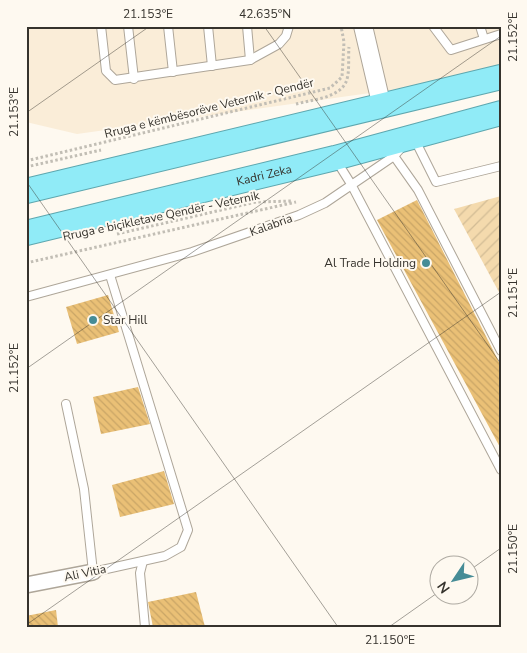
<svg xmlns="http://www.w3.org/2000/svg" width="527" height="653" font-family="'Nunito Sans',sans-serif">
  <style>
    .built { fill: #faedd8 }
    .garden { fill: url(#garden-furrows) }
    .building { fill: url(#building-back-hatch) }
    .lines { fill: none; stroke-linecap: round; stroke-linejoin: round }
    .service-casing { stroke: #aea699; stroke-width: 10 }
    .minor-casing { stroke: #aea699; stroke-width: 18 }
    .tertiary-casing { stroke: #aea699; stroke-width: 20 }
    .trunk-casing { stroke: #5ea7af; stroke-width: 26 }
    .path { stroke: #c2beb5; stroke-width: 3; stroke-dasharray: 2.5 2.5; stroke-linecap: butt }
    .service { stroke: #fff; stroke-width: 8 }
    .minor { stroke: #fff; stroke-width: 15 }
    .tertiary { stroke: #fff; stroke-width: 18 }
    .trunk { stroke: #90ebf7; stroke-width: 24 }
    .ticks { fill: none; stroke: #36332d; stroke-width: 1; stroke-opacity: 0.45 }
    .poi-dot { fill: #468c96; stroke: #fef9f0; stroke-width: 2 }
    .labels { text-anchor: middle; stroke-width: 4; stroke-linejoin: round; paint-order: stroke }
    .street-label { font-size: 12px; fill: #36332d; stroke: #fef9f0 }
    .poi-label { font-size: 12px; fill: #36332d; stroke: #fef9f0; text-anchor: end }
    .neatline { fill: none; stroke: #36332d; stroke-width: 2 }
    .ticks-label { font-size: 12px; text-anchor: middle; fill: #36332d }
  </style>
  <defs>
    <pattern id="garden-furrows" width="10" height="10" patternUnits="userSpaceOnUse" patternTransform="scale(1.25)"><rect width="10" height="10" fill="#f4daad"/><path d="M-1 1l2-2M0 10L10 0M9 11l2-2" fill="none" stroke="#d2bc95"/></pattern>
    <pattern id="building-back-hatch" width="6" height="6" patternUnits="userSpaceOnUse" patternTransform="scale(1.25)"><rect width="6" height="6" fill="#eac076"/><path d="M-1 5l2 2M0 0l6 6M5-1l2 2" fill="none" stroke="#c9a566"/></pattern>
  </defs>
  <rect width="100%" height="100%" fill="#fef9f0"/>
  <!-- built -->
  <path class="built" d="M26,26H501V66L456,81L77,134L26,122Z"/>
  <!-- garden -->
  <path class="garden" d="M501,196V293L500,294L454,209Z"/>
  <!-- building -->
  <g class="building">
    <path d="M417,200L501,366V449L377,220Z"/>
    <path d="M108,295L119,332L77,344L66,307Z"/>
    <path d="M138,387L150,424L101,434L93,397Z"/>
    <path d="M164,471L174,504L120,517L112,485Z"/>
    <path d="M196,592L205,627H153L148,602Z"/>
    <path d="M56,610L58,627H26V616Z"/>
  </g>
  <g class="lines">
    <defs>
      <g id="service">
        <path d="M101,26L106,71L115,80L250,60L279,44L286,36L289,26"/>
        <path d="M128,26L134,79"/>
        <path d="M168,26L173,72"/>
        <path d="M208,26L212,66"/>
        <path d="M247,26L250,60"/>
        <path d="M433,26L451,50L501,34"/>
        <path d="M480,26L484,39"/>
        <path d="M414,138L436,182L501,166"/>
        <path d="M394,156L418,190L501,351"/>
        <path d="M336,160L351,184L501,470"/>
        <path d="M26,297L192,252L299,215L325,203L394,156L403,146"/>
        <path d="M66,404L84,489L93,572L165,556L181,547L188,530L110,275"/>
        <path d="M143,561L140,573L145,627"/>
      </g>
      <path id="minor" d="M26,585L93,572"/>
      <path id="tertiary" d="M363,26L382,107"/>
      <g id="trunk">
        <path d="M26,191L501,77"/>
        <path id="s1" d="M26,233L335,158L501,113"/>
      </g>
    </defs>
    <!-- service casing -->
    <use href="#service" class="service-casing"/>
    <!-- minor casing -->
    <use href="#minor" class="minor-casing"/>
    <!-- tertiary casing -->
    <use href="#tertiary" class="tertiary-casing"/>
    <!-- trunk casing -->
    <use href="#trunk" class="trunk-casing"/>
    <!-- path -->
    <g class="path">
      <path d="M296,104C311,100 339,98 346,82C350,73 348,57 349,47"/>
      <path d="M26,161L330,88L342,77L344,42L341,26"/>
      <path d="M26,167L101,150"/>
      <path d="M117,234L256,202L292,201"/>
      <path d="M26,263L296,202"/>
    </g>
    <!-- service -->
    <use href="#service" class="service"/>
    <!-- minor -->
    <use href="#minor" class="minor"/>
    <!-- tertiary -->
    <use href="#tertiary" class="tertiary"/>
    <!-- trunk -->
    <use href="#trunk" class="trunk"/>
  </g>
  <!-- ticks -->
  <path class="ticks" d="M264,26L501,364M26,113L150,26M26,181L338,627M26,369L501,36M470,570L501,548M26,625L501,292M389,627L440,591"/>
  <!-- markers -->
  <g class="poi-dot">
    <circle cx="426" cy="263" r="5"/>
    <circle cx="93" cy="320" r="5"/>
  </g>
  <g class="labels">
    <!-- street labels -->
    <g class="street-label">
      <text transform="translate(209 108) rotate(-14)" y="4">Rruga e këmbësorëve Veternik - Qendër</text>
      <text dy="4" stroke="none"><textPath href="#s1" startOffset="245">Kadri Zeka</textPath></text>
      <text transform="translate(161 216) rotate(-12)" y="4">Rruga e biçikletave Qendër - Veternik</text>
      <text transform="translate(271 225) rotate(-20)" y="4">Kalabria</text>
      <text transform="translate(85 573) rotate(-12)" y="4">Ali Vitia</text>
    </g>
    <!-- poi labels -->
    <g class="poi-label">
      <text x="416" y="267">Al Trade Holding</text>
      <text x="103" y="324" text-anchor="start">Star Hill</text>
    </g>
  </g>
  <!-- border -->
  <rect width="527" height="653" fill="none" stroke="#fef9f0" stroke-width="55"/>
  <!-- north arrow -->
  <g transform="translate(454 580) rotate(235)"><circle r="24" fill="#fef9f0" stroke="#aeaaa2"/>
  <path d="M0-4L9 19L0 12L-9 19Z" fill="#468c96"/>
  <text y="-8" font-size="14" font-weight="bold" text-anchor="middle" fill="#36332d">N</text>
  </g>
  <rect x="28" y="28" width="472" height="598" class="neatline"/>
  <g class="ticks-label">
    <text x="148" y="18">21.153°E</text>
    <text x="265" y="18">42.635°N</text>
    <text transform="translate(513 37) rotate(-90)" y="4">21.152°E</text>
    <text transform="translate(14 112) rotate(-90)" y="4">21.153°E</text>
    <text transform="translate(513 293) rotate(-90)" y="4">21.151°E</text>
    <text transform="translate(14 368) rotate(-90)" y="4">21.152°E</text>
    <text transform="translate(513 549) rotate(-90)" y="4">21.150°E</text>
    <text x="390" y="644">21.150°E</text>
  </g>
</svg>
